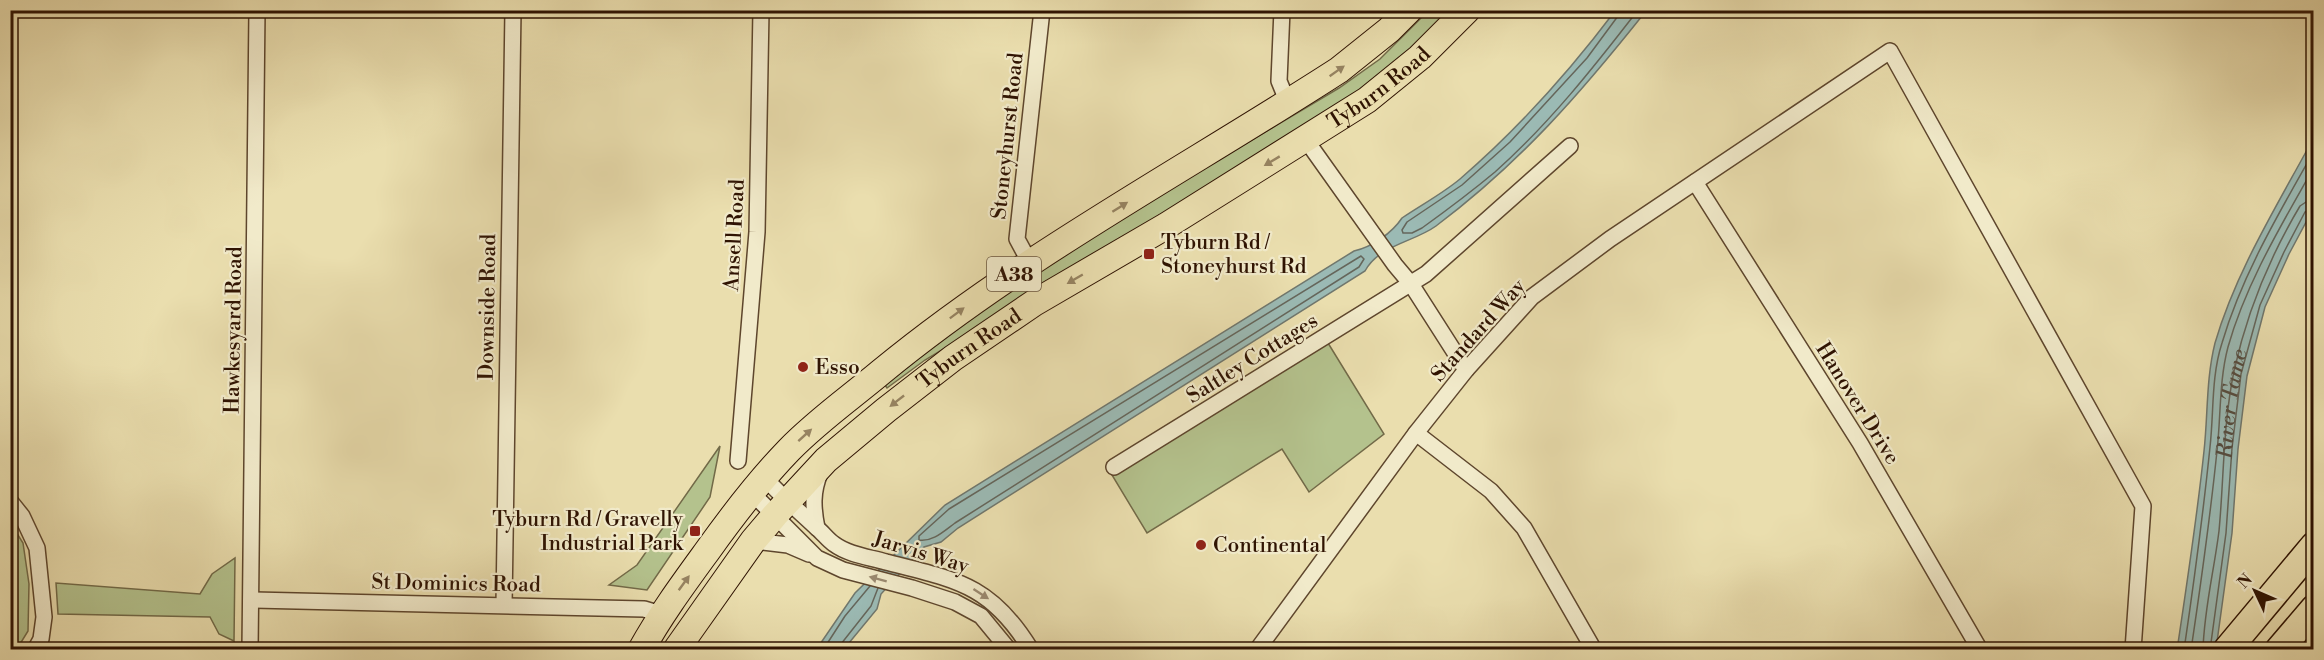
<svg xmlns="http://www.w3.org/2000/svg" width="2324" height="660" font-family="'Libre Bodoni',serif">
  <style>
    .green { fill: #b4c28d; stroke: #726a48; stroke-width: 1.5 }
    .water { fill: #9bbab4; stroke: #70776d; stroke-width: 1.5 }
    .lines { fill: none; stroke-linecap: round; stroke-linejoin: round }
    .shore { stroke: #65665b; stroke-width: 1.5 }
    .minor-casing { stroke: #5e462d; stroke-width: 18 }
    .trunk-casing { stroke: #2f1302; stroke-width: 28 }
    .motorway-casing { stroke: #2f1302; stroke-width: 30 }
    .minor { stroke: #f1eaca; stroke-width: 15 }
    .trunk { stroke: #eadeae; stroke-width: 26 }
    .motorway { stroke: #eadeae; stroke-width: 27 }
    .oneway { fill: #968361 }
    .oneway2 { fill: #9a8970 }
    .poi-dot { fill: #8f2418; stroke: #f1eaca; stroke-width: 2 }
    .labels { text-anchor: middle; stroke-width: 4.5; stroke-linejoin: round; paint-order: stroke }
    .shield { fill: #f1eaca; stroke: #69543e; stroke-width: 1.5 }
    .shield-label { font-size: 20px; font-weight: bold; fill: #2f1302 }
    .street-label { font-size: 21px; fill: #2f1302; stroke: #f1eaca }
    .poi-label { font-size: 21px; fill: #2f1302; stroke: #f1eaca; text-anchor: start }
    .water-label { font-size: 22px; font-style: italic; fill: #554d40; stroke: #f1eaca }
  </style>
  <rect width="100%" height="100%" fill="#eadeae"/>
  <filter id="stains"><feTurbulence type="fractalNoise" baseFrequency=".00333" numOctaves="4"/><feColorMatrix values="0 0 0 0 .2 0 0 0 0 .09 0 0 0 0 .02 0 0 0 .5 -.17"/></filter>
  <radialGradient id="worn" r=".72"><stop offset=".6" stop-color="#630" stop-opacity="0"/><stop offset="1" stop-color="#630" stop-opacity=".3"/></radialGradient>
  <!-- green -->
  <g class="green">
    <path d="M1428,11H1454L1390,72L1309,128L925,360L887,388L885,385L943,332L1035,269L1339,88L1380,59Z"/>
    <path d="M1328,343L1384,434L1309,492L1282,449L1147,533L1112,475Z"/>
    <path d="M720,446L710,497L647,590L609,585L637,565Z"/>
    <path d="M11,524L23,543L29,584L28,631L17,649H11Z"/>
    <path d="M235,558L234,641L219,634L210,617L58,614L56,583L200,594L212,574Z"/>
  </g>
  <!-- water -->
  <g class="water">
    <path d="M1615,11H1646C1580,94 1521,162 1436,226C1414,242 1379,245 1365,271L958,528L941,542L924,547L881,594L877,609L844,649L816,650L855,593L945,505L1354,251C1372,247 1392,233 1402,218C1421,205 1442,194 1460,179C1518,129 1569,72 1615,11Z"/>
    <path d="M2313,139V209L2289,254L2265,307L2247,376L2238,449L2232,533L2216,649L2177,650C2187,583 2197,518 2204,451C2208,415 2206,379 2215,343C2236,271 2278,204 2313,139Z"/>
  </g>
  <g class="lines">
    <!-- shore -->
    <g class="shore">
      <path d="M1619,10L1618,16L1587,58L1510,142L1462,185L1407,222L1402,230L1403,233H1412L1422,228C1447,210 1471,192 1495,172C1549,124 1594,67 1638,10"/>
      <path d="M1361,256L1364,259L1359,267L955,523C944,531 933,542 919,540V536L949,509Z"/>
      <path d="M823,650L845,616L870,586"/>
      <path d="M840,650L841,644L871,606L878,588"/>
      <path d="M2184,650C2194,582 2203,515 2210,447C2214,412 2211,377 2222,343C2242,275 2279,213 2314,151"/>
      <path d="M2191,650C2201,583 2210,518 2217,451C2221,416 2219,381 2228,347C2246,283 2282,224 2314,167"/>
      <path id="s1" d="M2203,650C2204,610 2214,571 2219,531C2224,478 2223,424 2234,371C2247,312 2269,258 2300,206L2306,202L2314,200"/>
      <path d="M2210,650L2226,533L2232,448L2241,374L2260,305L2284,252L2305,212L2314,208"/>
    </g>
    <defs>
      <g id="minor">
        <path d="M1282,10L1279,81L1288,103"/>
        <path d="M1306,140L1395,265L1411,284L1466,370"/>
        <path d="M1695,182L1860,443L1980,650"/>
        <path d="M1030,263L1017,239L1042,10"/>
        <path d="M1416,433L1491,491L1524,528L1594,650"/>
        <path d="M738,461L757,232L761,10"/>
        <path d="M1114,467L1426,274L1570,146"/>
        <path d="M764,477C781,496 799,511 817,528C823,533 828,540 834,544C849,555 869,557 886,562C956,580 991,584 1031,650"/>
        <path d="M752,493L817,558L843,570L912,588L955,602L981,616L1009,650"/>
        <path d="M10,501L22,516L37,548L44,617L41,639L35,650"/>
        <path d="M817,528C813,508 812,492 820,473"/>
        <path d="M753,541L788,545L809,554"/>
        <path d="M251,600L644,609L661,614"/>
        <path d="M504,605L513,10"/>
        <path d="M250,650L257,10"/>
        <path d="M1257,650L1416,433L1466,370L1532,297L1610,239L1890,51L2143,506L2133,650"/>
      </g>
      <g id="trunk">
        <path d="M641,650C661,614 684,583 708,550C733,515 759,481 789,450C817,421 850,398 881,372C1022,256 1186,169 1339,70L1389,30L1409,10"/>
        <path id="s2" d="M676,650L753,541L775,515L826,460L886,410L953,358L1034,303L1166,226L1367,100L1420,57L1467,10"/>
      </g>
      <g id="motorway">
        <path d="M2227,650L2314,546"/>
        <path d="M2279,650L2314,609"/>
      </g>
    </defs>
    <!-- minor casing -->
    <use href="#minor" class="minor-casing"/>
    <!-- trunk casing -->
    <use href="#trunk" class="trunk-casing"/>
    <!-- motorway casing -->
    <use href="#motorway" class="motorway-casing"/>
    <!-- minor -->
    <use href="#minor" class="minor"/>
    <!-- trunk -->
    <use href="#trunk" class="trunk"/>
    <!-- motorway -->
    <use href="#motorway" class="motorway"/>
  </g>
  <!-- one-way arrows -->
  <defs><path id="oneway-solid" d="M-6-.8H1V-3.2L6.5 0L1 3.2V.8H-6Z" transform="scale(1.5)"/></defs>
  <g class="oneway">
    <use href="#oneway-solid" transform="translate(1337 71) rotate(-35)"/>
    <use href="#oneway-solid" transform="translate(1272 161) rotate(149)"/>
    <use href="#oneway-solid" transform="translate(1120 207) rotate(-32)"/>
    <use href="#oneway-solid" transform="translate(1075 279) rotate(150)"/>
    <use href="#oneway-solid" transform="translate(957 313) rotate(-37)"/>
    <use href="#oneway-solid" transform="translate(897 401) rotate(142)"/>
    <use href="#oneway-solid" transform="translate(805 435) rotate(-42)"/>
    <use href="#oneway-solid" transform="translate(684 583) rotate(-54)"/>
  </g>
  <g class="oneway2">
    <use href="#oneway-solid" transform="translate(878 579) rotate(-165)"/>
    <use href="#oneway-solid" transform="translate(981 594) rotate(33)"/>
  </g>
  <!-- markers -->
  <g class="poi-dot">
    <rect x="1143" y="248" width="12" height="12" rx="3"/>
    <circle cx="803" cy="367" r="6"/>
    <rect x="689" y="525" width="12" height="12" rx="3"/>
    <circle cx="1201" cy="545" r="6"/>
  </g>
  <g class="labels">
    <!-- shield labels -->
    <rect class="shield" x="987" y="257" width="54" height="34" rx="4.5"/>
    <g class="shield-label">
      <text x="1014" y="281">A38</text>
    </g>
    <!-- street labels -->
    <g class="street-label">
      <text dy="7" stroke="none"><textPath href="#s2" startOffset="910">Tyburn Road</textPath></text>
      <text transform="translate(1007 136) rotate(-84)" y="7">Stoneyhurst Road</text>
      <text transform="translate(734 235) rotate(-87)" y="7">Ansell Road</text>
      <text transform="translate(487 307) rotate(-89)" y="7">Downside Road</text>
      <text transform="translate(233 330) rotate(-89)" y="7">Hawkesyard Road</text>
      <text transform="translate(1478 330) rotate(-48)" y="7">Standard Way</text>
      <text dy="7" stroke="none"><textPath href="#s2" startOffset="424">Tyburn Road</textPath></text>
      <text transform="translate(1252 358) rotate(-32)" y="7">Saltley Cottages</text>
      <text transform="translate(1858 403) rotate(58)" y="7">Hanover Drive</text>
      <text transform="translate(921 552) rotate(17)" y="7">Jarvis Way</text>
      <text transform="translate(456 583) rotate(1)" y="7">St Dominics Road</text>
    </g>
    <!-- poi labels -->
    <g class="poi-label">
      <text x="1161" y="249">Tyburn Rd /<tspan x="1161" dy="24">Stoneyhurst Rd</tspan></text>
      <text x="815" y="374">Esso</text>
      <text x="683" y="526" text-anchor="end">Tyburn Rd / Gravelly<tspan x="683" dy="24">Industrial Park</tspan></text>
      <text x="1213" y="552">Continental</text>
    </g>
    <!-- water labels -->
    <g class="water-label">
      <text dy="8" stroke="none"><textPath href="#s1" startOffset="248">River Tame</textPath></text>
    </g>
  </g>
  <!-- margin -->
  <rect width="2324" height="660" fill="none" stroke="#eadeae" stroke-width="36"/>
  <rect x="12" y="12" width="2300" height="636" fill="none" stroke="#2f1302" stroke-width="3"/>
  <rect x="18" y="18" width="2288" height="624" fill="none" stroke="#2f1302" stroke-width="1.5"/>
  <!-- north arrow -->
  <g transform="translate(2255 591) rotate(314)" stroke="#f1eaca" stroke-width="4.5" paint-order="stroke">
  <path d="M0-4.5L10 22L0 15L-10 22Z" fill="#2f1302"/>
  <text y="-9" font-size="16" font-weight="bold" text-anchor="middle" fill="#2f1302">N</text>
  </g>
  <rect width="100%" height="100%" filter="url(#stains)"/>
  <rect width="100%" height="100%" fill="url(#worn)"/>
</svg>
